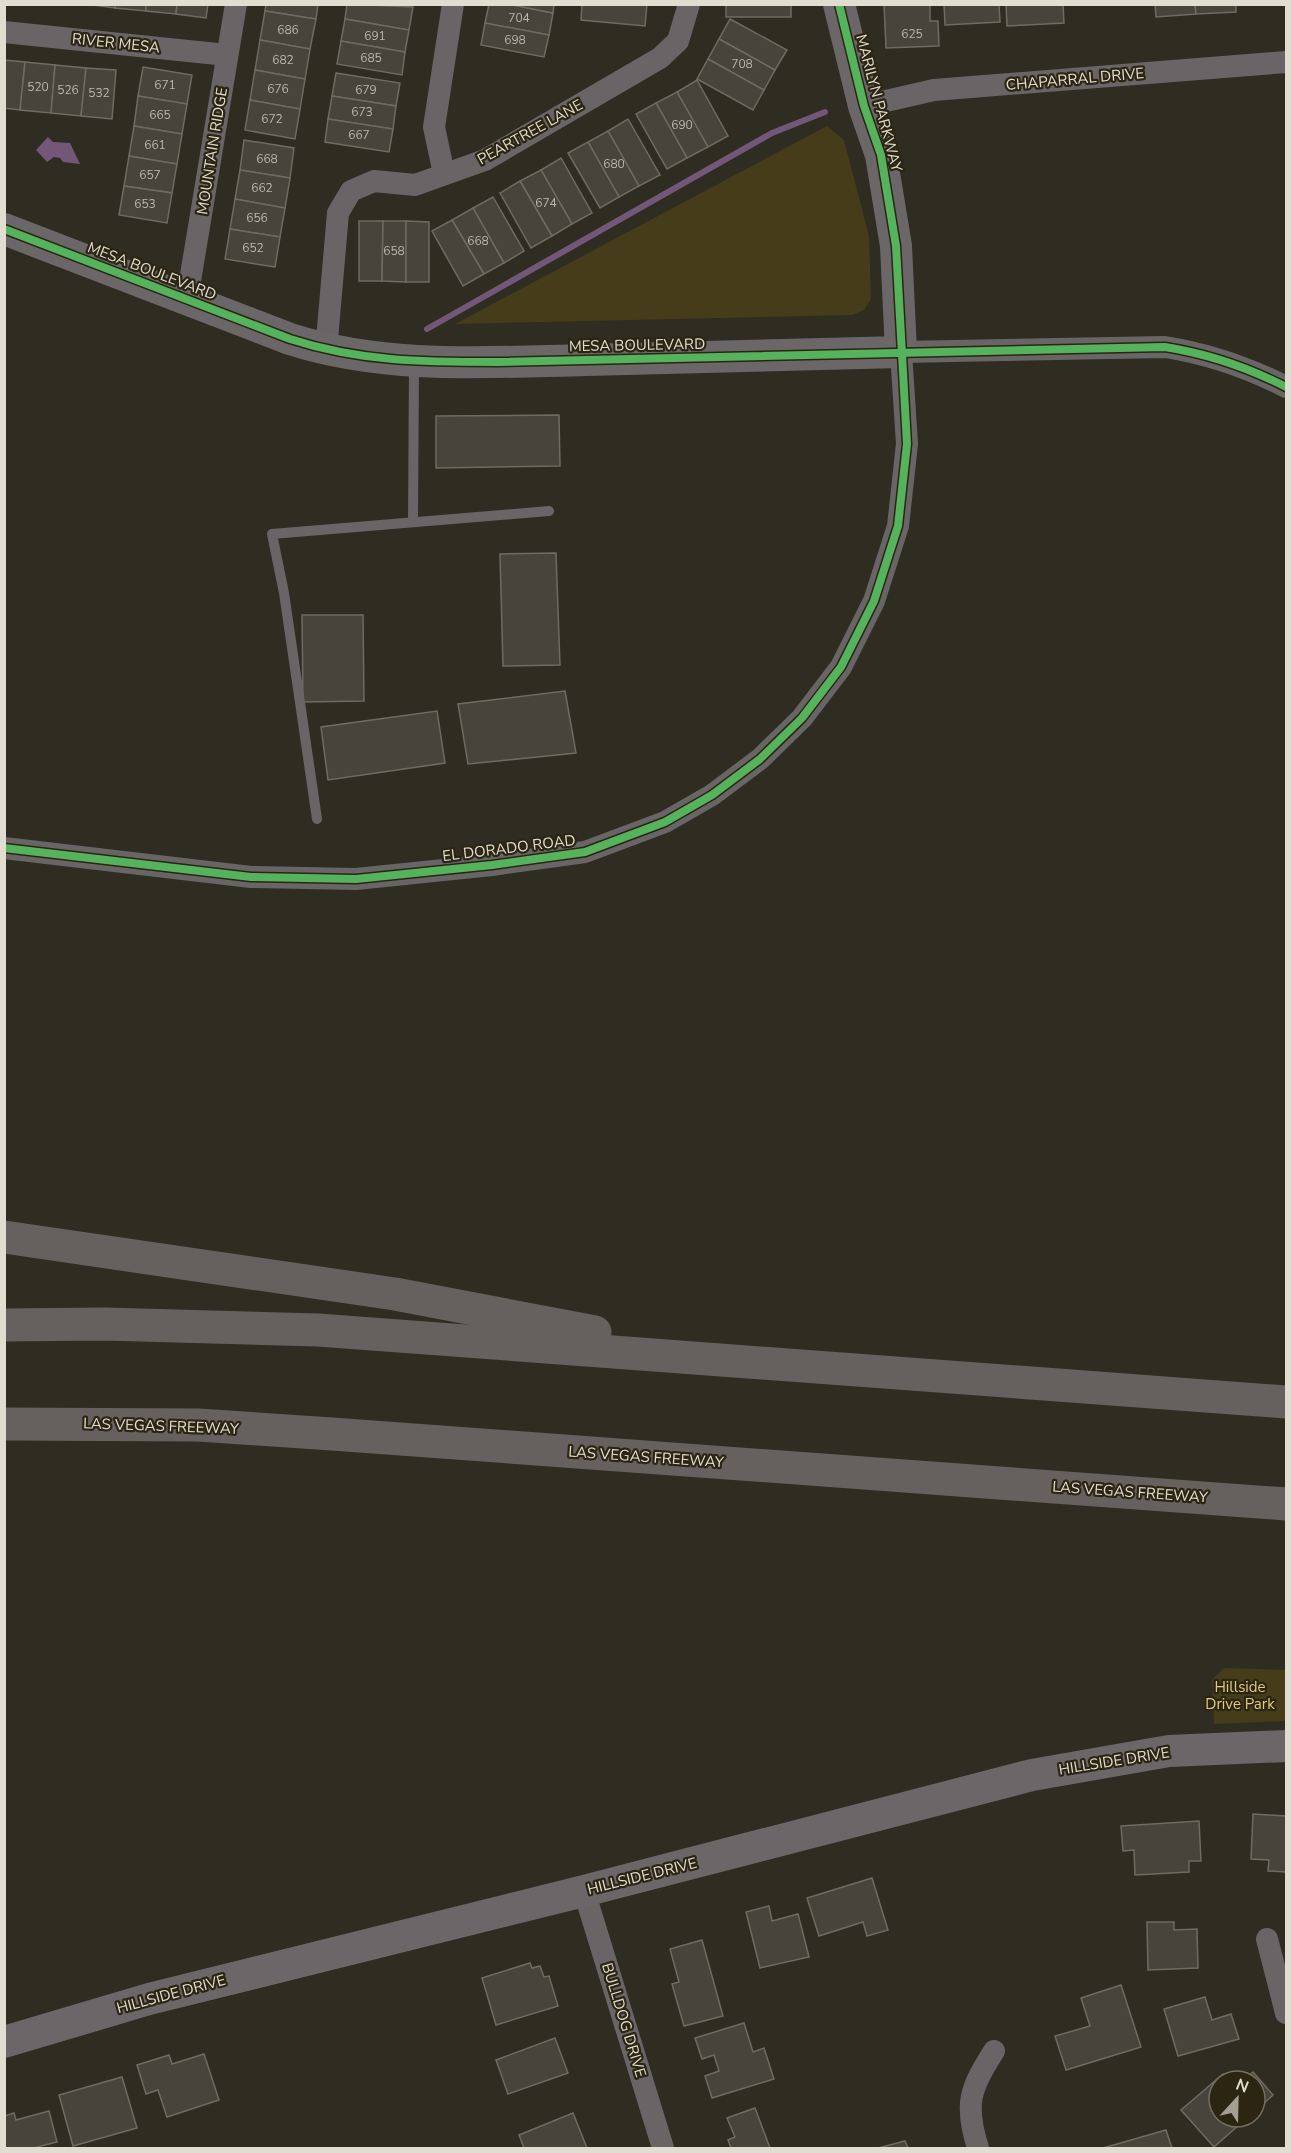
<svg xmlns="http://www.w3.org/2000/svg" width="1291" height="2153" font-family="'Nunito Sans',sans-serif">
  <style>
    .green { fill: #453c1a }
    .water { fill: #725778 }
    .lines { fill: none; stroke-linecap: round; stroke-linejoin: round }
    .stream { stroke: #725778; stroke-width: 6 }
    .building { fill: #46443b; stroke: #6e6b62; stroke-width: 1.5 }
    .lane { stroke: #696466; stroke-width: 10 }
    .street { stroke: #696466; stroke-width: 22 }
    .secondary { stroke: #6b6768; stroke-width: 32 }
    .highway { stroke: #66615f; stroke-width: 33 }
    .cycleway-casing { stroke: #2b2512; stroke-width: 11 }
    .cycleway { stroke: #56b35d; stroke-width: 8 }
    .labels { text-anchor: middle; stroke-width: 4.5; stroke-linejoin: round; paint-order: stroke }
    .number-label { font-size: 12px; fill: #bab7ac }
    .street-label { font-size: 15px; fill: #e1ddd1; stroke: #2b2512 }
    .park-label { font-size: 15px; fill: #e1ca81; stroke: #2b2512 }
  </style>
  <rect width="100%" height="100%" fill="#2f2c22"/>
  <!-- green -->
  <g class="green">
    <path d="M827,126L844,140L869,236L871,299L864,310L853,315L455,324Z"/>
    <path d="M1224,1668L1286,1670V1721L1214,1724L1212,1680Z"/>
  </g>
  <!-- water -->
  <path class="water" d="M48,137L53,142L70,143L80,164L63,162L60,158L54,157L47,162L36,150Z"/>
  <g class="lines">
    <!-- stream -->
    <path class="stream" d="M427,329L772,133L825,112"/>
  </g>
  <!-- building -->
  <g class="building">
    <path d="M85,4H116L115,8Z"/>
    <path d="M116,4H146V11L115,8Z"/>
    <path d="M146,4H177L176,14L146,11Z"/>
    <path d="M177,4H208L206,18L176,14Z"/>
    <path d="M266,4H318L316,19L265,11Z"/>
    <path d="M347,4L413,7L409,30L345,19Z"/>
    <path d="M489,4H508L553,13L549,35L485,23Z"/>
    <path d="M508,4H554L553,13Z"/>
    <path d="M582,4H647L645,26L581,20Z"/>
    <rect x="726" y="4" width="65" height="13"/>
    <path d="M884,4H930V21H938L939,46L886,48Z"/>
    <path d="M944,4H999L1000,22L945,25Z"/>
    <path d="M1006,4H1063L1064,23L1007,26Z"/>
    <path d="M1155,4H1195L1196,14L1156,17Z"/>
    <path d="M1195,4H1236V12L1196,14Z"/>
    <path d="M265,11L316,19L310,49L260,40Z"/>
    <path d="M345,19L409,30L405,52L341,41Z"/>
    <path d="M730,19L787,50L775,70L719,39Z"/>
    <path d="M485,23L549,35L544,57L481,45Z"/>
    <path d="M719,39L775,70L764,90L708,59Z"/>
    <path d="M260,40L310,49L305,79L255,70Z"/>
    <path d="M341,41L405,52L402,75L337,64Z"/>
    <path d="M708,59L764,90L753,110L697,79Z"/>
    <path d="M4,60L25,62L20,110L4,108Z"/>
    <path d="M25,62L55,65L51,113L20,110Z"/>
    <path d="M55,65L86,68L81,116L51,113Z"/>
    <path d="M143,67L192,75L187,104L138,96Z"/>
    <path d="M86,68L116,70L112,119L81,116Z"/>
    <path d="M255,70L305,79L300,109L250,100Z"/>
    <path d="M336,73L400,83L396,106L332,96Z"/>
    <path d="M697,80L728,136L708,147L677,92Z"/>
    <path d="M677,92L708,147L687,158L656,103Z"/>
    <path d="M138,96L187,104L182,134L134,126Z"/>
    <path d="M332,96L396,106L393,129L328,119Z"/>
    <path d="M250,100L300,109L295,139L245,130Z"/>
    <path d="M656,103L687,158L667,169L636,114Z"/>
    <path d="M328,119L393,129L389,152L325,142Z"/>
    <path d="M628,119L660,175L639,186L608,131Z"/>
    <path d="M134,126L182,134L177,164L129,156Z"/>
    <path d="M608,131L639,186L619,197L588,142Z"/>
    <path d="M244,140L294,148L290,178L240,170Z"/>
    <path d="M588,142L619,197L600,208L568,153Z"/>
    <path d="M129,156L177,164L172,193L124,186Z"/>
    <path d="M561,158L592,213L572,224L541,170Z"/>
    <path d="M240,170L290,178L285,208L235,199Z"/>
    <path d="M541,170L572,224L552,236L520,181Z"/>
    <path d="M520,181L552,236L531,248L500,193Z"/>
    <path d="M124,186L172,193L167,223L119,215Z"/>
    <path d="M493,197L524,251L504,263L473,208Z"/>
    <path d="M235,199L285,208L280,237L230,229Z"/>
    <path d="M473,208L504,263L484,274L452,220Z"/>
    <path d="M452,220L484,274L463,286L432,231Z"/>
    <path d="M359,221H383L382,281H359Z"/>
    <path d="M383,221H406V282L382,281Z"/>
    <path d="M406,221L429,222V282H406Z"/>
    <path d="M230,229L280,237L275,267L225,259Z"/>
    <path d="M559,415L560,466L436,468V416Z"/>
    <path d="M556,553L560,665L503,666L500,554Z"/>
    <path d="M302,615H363L364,701L303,702Z"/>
    <path d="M565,691L576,753L468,764L458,704Z"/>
    <path d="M437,711L445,763L328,780L321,727Z"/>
    <path d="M1253,1814L1286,1816V1872L1268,1871L1269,1860L1251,1859Z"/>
    <path d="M1199,1821L1201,1861H1189V1872L1135,1875L1134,1850L1123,1851L1121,1826Z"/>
    <path d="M872,1878L888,1930L867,1936L863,1922L819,1936L807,1898Z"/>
    <path d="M769,1906L772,1921L798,1914L809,1957L760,1968L746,1912Z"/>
    <path d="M1147,1922H1174V1930L1197,1929L1198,1968L1148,1970Z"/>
    <path d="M702,1940L723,2016L684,2026L672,1984L679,1982L670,1949Z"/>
    <path d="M530,1963L532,1968L540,1966L544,1977L549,1976L558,2006L496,2025L482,1978Z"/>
    <path d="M1121,1985L1141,2047L1066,2070L1055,2036L1090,2026L1081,1998Z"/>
    <path d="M1205,1997L1212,2020L1231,2014L1239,2039L1178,2056L1164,2009Z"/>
    <path d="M744,2023L753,2052L764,2048L774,2079L712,2098L705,2076L719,2071L714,2055L702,2059L695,2038Z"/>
    <path d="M555,2038L568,2073L508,2094L496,2060Z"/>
    <path d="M204,2054L219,2100L167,2117L158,2090L146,2094L137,2065L169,2055L172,2064Z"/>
    <path d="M1253,2072L1273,2095L1255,2111V2081H1242Z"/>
    <path d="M1223,2074L1229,2081H1219V2117H1248L1214,2147L1181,2110Z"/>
    <path d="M122,2077L137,2128L73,2146L59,2095Z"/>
    <path d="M755,2108L770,2148H731L728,2140L735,2137L727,2118Z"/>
    <path d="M49,2111L57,2142L33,2148H4V2116L14,2113L16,2120Z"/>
    <path d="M573,2113L587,2148H524L519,2135Z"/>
    <path d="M1166,2130L1172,2148H1103Z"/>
    <path d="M905,2141L908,2148H878Z"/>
  </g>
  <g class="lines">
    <!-- lane -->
    <g class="lane">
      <path d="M413,522L414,364"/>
      <path d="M317,819L284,593L272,534L549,511"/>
    </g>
    <!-- street -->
    <g class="street">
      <path d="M4,32L227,55"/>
      <path d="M864,106L934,90L1286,62"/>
      <path d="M444,174L434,127L453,4"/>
      <path d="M187,299L236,4"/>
      <path d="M326,351L338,213L351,191L374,181L415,185L485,160L660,58L678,41L689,4"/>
      <path d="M4,848L251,877L356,879L492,865L585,852L665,822L712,795L760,759L802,718L841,667L874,601L898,526L907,444L901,352L1165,347C1209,354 1247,367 1286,387"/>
      <path d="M584,1891L663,2148"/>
      <path d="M1267,1939L1286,2013"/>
      <path d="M978,2148C964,2104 970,2089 994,2051"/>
    </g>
    <!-- secondary -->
    <g class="secondary">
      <path d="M4,229L290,339C387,370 487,362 587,360C692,357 796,355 901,352L896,246L881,155L864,106L839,4"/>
      <path d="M4,2042L149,1999L584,1891L1032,1775L1169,1751L1286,1746"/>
    </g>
    <!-- highway -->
    <g class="highway">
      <path d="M4,1237L395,1294L595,1332"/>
      <path d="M4,1325L105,1324L318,1330L1286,1402"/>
      <path d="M4,1424L198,1425L332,1434L1286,1504"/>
    </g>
    <defs>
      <g id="cycleway">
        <path d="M4,229L290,339C361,362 424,362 498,362L1165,347C1209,354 1247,367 1286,387"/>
        <path d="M4,848L251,877L356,879L492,865L585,852L665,822L712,795L760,759L802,718L841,667L874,601L898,526L907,444L896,246L881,155L864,106L839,4"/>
      </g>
    </defs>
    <!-- cycleway casing -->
    <use href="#cycleway" class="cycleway-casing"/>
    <!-- cycleway -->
    <use href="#cycleway" class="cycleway"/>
  </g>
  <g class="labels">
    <!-- number labels -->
    <g class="number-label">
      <text x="519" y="22">704</text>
      <text x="288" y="34">686</text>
      <text x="912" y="38">625</text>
      <text x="375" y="40">691</text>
      <text x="515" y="44">698</text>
      <text x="371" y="62">685</text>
      <text x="283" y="64">682</text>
      <text x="742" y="68">708</text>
      <text x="165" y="89">671</text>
      <text x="38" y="91">520</text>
      <text x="278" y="93">676</text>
      <text x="68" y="94">526</text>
      <text x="366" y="94">679</text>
      <text x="99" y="97">532</text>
      <text x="362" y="116">673</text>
      <text x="160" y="119">665</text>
      <text x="272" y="123">672</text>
      <text x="682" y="129">690</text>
      <text x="359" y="139">667</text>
      <text x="155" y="149">661</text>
      <text x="267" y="163">668</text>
      <text x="614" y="168">680</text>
      <text x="150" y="179">657</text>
      <text x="262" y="192">662</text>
      <text x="546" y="207">674</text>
      <text x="145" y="208">653</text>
      <text x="257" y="222">656</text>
      <text x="478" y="245">668</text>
      <text x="253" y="252">652</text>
      <text x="394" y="255">658</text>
    </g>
    <!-- street labels -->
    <g class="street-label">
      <text transform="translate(116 43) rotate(6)" y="5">RIVER MESA</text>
      <text transform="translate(1075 79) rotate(-5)" y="5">CHAPARRAL DRIVE</text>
      <text transform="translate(879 103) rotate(75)" y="5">MARILYN PARKWAY</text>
      <text transform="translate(530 132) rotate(-29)" y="5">PEARTREE LANE</text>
      <text transform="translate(212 151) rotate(-81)" y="5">MOUNTAIN RIDGE</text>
      <text transform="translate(152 271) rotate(21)" y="5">MESA BOULEVARD</text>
      <text transform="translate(637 345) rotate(-1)" y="5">MESA BOULEVARD</text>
      <text transform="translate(509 848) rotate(-7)" y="5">EL DORADO ROAD</text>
      <text transform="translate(161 1426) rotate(2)" y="5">LAS VEGAS FREEWAY</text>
      <text transform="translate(646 1457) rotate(4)" y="5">LAS VEGAS FREEWAY</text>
      <text transform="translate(1130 1492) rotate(4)" y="5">LAS VEGAS FREEWAY</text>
      <text transform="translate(1114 1761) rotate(-9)" y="5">HILLSIDE DRIVE</text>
      <text transform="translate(642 1876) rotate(-14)" y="5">HILLSIDE DRIVE</text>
      <text transform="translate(171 1994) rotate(-15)" y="5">HILLSIDE DRIVE</text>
      <text transform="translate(624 2020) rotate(73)" y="5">BULLDOG DRIVE</text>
    </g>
    <!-- park labels -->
    <g class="park-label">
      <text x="1240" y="1692">Hillside<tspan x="1240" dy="17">Drive Park</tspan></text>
    </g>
  </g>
  <!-- border -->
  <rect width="1291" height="2153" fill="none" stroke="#e1ddd1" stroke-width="12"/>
  <!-- north arrow -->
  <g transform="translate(1237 2099) rotate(22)"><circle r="28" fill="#2b2512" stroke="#746f5e" stroke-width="1.5"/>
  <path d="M0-4.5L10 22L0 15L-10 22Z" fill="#a39f94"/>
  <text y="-9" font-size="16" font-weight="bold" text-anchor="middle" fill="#e1ddd1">N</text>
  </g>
</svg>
